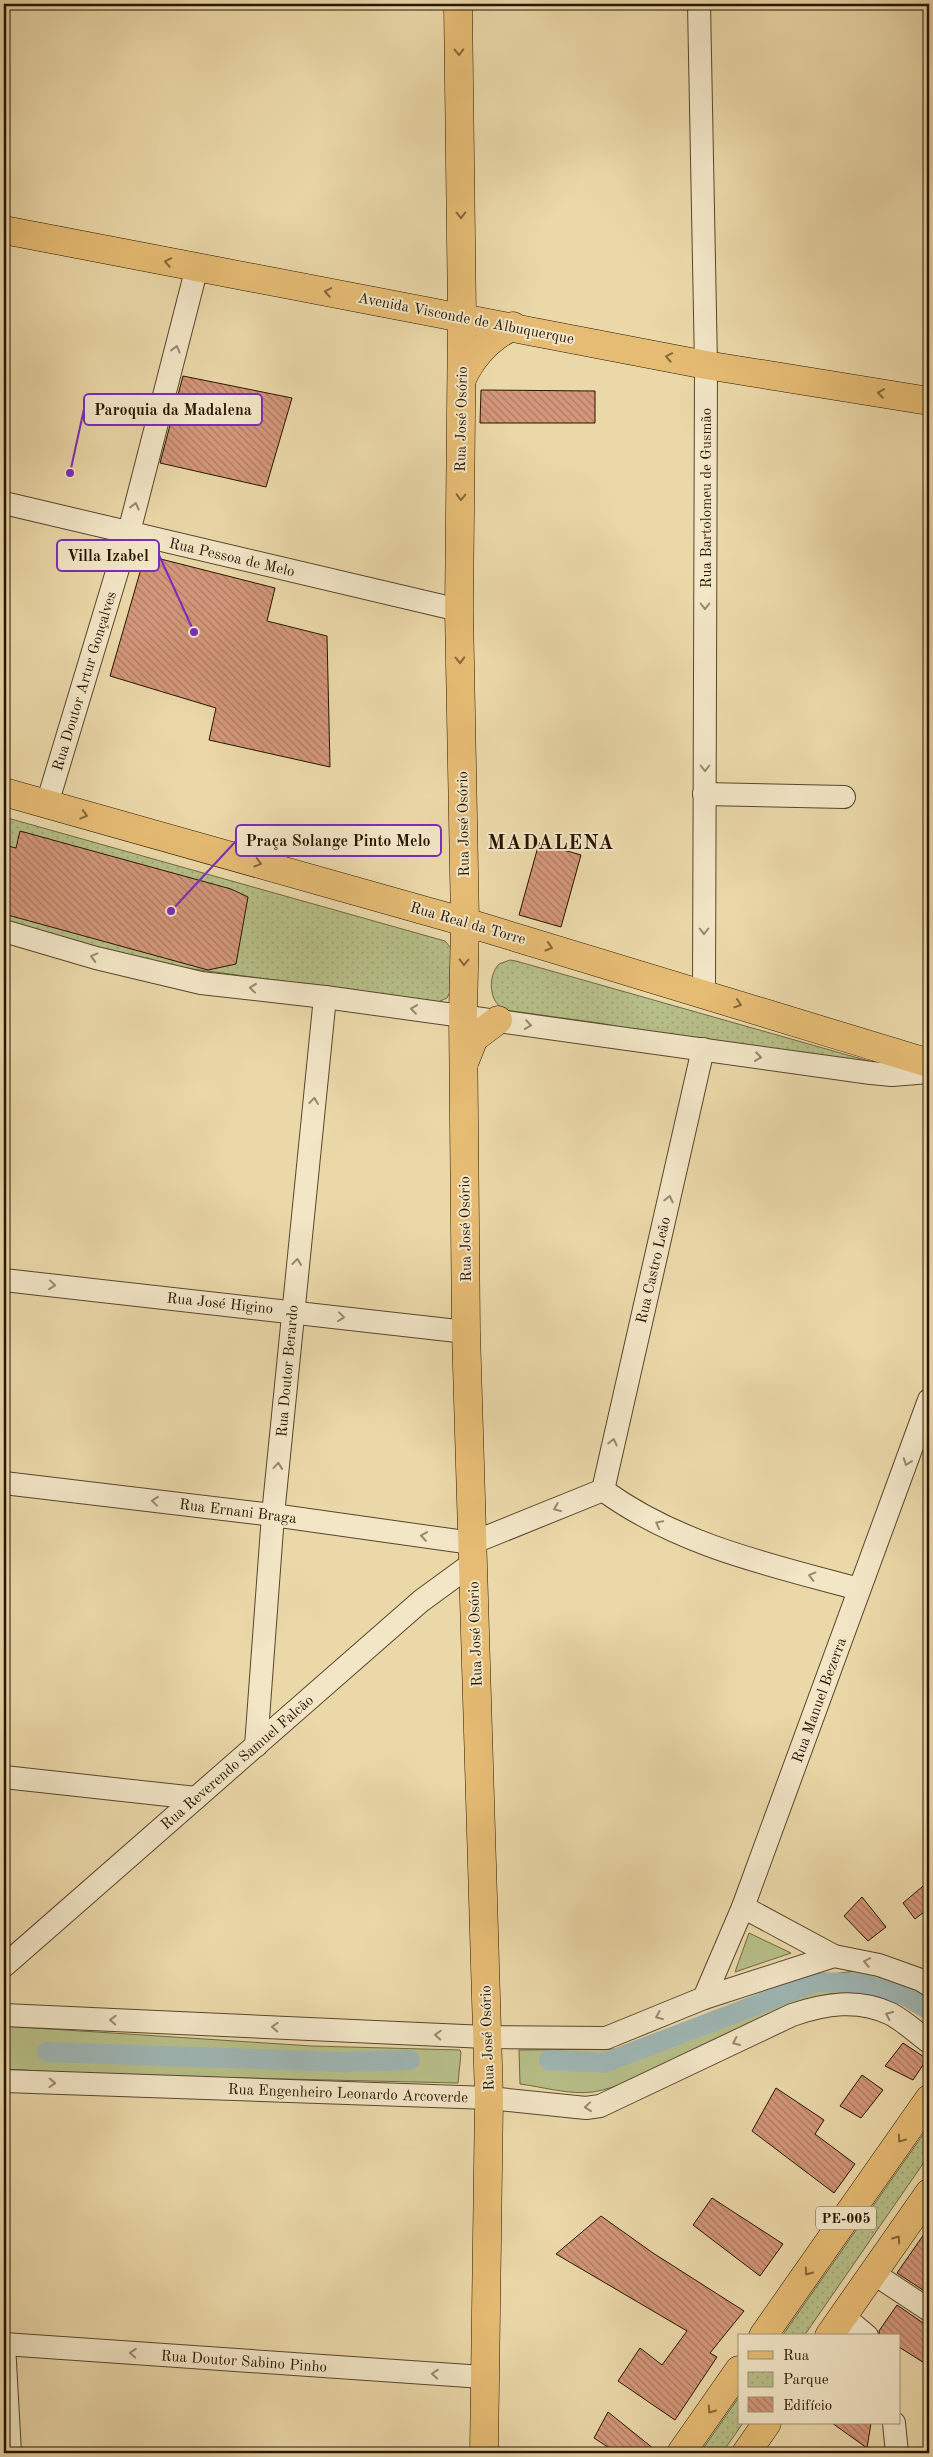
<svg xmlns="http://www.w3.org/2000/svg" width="933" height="2457" font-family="'Old Standard TT',serif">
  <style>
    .green { fill: #b7bf88; stroke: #6f6a44 }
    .park { fill: url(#park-dots); stroke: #6f6a44 }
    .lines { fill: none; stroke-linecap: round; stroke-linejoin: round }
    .canal { stroke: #9eb6b4; stroke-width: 20 }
    .building { fill: url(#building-back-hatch); stroke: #271501 }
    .minor-casing { stroke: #58462b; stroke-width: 24 }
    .primary-casing { stroke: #271501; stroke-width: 29 }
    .minor { stroke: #f2e6c7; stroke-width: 22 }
    .primary { stroke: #e6bc74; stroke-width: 28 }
    .oneway { stroke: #86683a }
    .oneway2 { stroke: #97886e }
    .labels { text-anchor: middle; stroke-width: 4; stroke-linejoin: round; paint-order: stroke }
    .shield { fill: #f2e6c7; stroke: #64543c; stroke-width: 1 }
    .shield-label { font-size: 14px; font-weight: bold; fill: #271501 }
    .street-label { font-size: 15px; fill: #271501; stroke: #f2e6c7 }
    .district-label { font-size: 20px; font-weight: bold; letter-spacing: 1px; fill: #271501; stroke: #f2e6c7 }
    .leader { fill: none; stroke: #7b2cbf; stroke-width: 2 }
    .callout-dot { fill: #7b2cbf; stroke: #f2e6c7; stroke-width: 2 }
    .callout { fill: #f2e6c7; stroke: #7b2cbf; stroke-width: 2 }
    .callout-label { font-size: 16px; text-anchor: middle; font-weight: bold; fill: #271501 }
  </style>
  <defs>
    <pattern id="park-dots" width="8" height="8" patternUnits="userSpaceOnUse" patternTransform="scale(1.25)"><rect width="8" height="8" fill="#b7bf88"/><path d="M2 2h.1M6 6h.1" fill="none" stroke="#9da374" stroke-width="1.8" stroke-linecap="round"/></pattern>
    <pattern id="building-back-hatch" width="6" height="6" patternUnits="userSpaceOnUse" patternTransform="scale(1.25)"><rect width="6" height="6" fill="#d4977b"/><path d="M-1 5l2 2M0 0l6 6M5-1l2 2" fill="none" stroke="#ac7a62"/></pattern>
  </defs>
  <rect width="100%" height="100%" fill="#ebd8a9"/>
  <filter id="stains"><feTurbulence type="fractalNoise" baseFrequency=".004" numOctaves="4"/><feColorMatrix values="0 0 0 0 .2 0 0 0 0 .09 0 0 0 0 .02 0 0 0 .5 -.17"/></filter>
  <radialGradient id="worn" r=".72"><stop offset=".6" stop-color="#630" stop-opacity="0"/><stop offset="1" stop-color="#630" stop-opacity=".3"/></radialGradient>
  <!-- green -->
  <g class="green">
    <path d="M749,1933L791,1953L735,1972Z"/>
    <path d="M855,1971C884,1975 904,1985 929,2000V2022C918,2011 904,2004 890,1999C830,1979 776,2010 724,2036C693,2051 662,2066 631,2081C618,2085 606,2090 593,2092C570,2095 543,2087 520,2084L519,2050L618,2049L818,1976Z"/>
    <path d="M4,2026L312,2046L460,2050L461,2053L458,2083L113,2075L4,2069Z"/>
  </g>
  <!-- park -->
  <g class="park">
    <path d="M4,817L445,941L451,948L450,992L447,998L438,1002L155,964L4,920Z"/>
    <path d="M510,960L516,961L904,1071L698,1041L599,1023L505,1010C489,1003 487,977 499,964Z"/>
    <path d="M929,2126V2155L804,2336H782Z"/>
    <path d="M739,2397V2423H743L722,2453H700Z"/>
  </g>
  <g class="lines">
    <!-- canal -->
    <g class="canal">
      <path d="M47,2052L343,2062L410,2060"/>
      <path d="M549,2060L604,2063L816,1982L855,1983L904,1995L929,2010"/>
    </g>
  </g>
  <!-- building -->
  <g class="building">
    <path d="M183,376L292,398L266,487L160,463Z"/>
    <path d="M481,390L595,391V423H480Z"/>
    <path d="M145,555L275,588L267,621L327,636L330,767L209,740L216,708L110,676Z"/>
    <path d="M20,831L231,889L248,897L236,964L208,970L4,914V845L16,848Z"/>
    <path d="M539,843L581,855L561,927L519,915Z"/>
    <path d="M929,1881V1908L915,1919L903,1903Z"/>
    <path d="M862,1897L886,1927L868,1941L844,1916Z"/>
    <path d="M903,2043L927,2059L913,2080L885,2066Z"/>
    <path d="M862,2075L883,2090L861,2118L840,2106Z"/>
    <path d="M776,2088L824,2120L815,2134L855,2164L834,2193L752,2131Z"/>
    <path d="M712,2198L783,2244L760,2276L693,2225Z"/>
    <path d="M601,2216L653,2253L744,2311L710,2353L717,2357L675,2420L618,2381L640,2348L662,2365L687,2331L556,2254Z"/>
    <path d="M929,2227V2294L897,2273Z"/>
    <path d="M897,2305L929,2327V2366L899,2347V2336H880L879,2331Z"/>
    <path d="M608,2412L659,2453H617L594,2438Z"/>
    <path d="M832,2423H871L867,2448Z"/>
  </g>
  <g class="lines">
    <defs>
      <g id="minor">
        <path d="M699,4L706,365L704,993"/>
        <path d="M4,503L459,610"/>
        <path d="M704,794L844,797"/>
        <path d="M47,804L129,532L197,267"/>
        <path d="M4,931L96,958L201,983L325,997L871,1073L892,1075L929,1072"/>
        <path d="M4,1280L466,1332"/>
        <path d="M4,1483L273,1515L472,1543L603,1490"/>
        <path d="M603,1490L703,1049"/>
        <path d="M603,1490C678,1545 770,1565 859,1589"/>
        <path d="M256,1746L273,1515L325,997"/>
        <path d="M4,1777L196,1798"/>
        <path d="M743,1907L834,1956"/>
        <path d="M4,1966L421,1601L473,1563"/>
        <path d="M704,1998L743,1907L929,1400"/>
        <path d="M4,2015L486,2037L606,2038L704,1998L834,1956L879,1965L921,1980L929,1985"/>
        <path d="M4,2081L489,2098L586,2108L600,2106L792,2015C824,2004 858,1998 891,2014C904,2021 917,2033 929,2042"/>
        <path d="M873,2273L929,2310"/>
        <path d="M843,2316L867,2336"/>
        <path d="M4,2344L483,2377"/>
        <path d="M4,2344L10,2453"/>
        <path d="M894,2423L897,2453"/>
      </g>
      <g id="primary">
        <path d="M458,4L462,316L459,610L465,922L463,1015L466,1332L489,2098L484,2453"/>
        <path d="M4,230L706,365L929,401"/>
        <path d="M462,379C473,355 489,338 513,326"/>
        <path d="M4,792L465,922L929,1063"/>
        <path d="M464,1063L474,1038L498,1020"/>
        <path d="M763,2336L929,2099"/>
        <path d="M829,2336L929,2193"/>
        <path d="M681,2453L739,2370"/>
        <path d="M746,2453L767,2423"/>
      </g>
    </defs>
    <!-- minor casing -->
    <use href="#minor" class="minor-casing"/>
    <!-- primary casing -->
    <use href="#primary" class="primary-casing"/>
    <!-- minor -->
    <use href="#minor" class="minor"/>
    <!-- primary -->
    <use href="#primary" class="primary"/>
  </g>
  <!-- one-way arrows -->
  <defs><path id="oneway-chevron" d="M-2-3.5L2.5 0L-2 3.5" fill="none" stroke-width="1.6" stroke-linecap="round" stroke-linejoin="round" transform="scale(1.25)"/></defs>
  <g class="oneway">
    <use href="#oneway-chevron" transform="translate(459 52) rotate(89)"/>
    <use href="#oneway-chevron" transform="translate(461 215) rotate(89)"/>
    <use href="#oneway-chevron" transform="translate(168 262) rotate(-169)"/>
    <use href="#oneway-chevron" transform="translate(328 292) rotate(-170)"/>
    <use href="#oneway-chevron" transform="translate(669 357) rotate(-169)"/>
    <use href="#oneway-chevron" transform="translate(881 393) rotate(-171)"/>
    <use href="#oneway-chevron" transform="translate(461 497) rotate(91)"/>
    <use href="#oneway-chevron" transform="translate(460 660) rotate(89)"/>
    <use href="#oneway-chevron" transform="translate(84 815) rotate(16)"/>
    <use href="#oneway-chevron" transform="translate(258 863) rotate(16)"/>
    <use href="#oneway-chevron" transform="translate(549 947) rotate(17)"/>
    <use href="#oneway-chevron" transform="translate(464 962) rotate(91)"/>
    <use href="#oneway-chevron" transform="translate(738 1004) rotate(18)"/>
    <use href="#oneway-chevron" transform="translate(901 2139) rotate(125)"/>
    <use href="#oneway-chevron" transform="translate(897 2239) rotate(-55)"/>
    <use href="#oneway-chevron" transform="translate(808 2272) rotate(125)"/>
    <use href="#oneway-chevron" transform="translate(711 2410) rotate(125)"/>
  </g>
  <g class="oneway2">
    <use href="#oneway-chevron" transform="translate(176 349) rotate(-76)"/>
    <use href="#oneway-chevron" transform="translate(135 506) rotate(-76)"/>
    <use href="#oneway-chevron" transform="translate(705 606) rotate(90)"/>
    <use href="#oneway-chevron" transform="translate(705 768) rotate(90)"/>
    <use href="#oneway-chevron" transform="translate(704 931) rotate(90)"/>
    <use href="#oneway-chevron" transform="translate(94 957) rotate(-165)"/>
    <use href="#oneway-chevron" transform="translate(253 988) rotate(-174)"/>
    <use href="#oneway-chevron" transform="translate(414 1009) rotate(-172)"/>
    <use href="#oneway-chevron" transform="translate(528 1025) rotate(8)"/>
    <use href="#oneway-chevron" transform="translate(758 1057) rotate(8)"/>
    <use href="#oneway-chevron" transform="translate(314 1101) rotate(-84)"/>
    <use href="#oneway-chevron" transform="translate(669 1199) rotate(-77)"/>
    <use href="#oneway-chevron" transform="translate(297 1262) rotate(-84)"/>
    <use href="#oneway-chevron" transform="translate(52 1285) rotate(6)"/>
    <use href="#oneway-chevron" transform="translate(341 1317) rotate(7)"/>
    <use href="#oneway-chevron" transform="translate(613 1442) rotate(-77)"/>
    <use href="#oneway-chevron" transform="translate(907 1462) rotate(110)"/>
    <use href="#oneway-chevron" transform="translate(278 1466) rotate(-85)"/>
    <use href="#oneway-chevron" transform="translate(155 1501) rotate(-173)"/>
    <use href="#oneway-chevron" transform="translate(557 1508) rotate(158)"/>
    <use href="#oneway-chevron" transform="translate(659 1524) rotate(-152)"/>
    <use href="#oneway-chevron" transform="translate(424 1536) rotate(-172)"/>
    <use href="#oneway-chevron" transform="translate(812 1576) rotate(-165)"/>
    <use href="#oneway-chevron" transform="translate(867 1962) rotate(-169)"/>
    <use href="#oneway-chevron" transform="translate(889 2015) rotate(-155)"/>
    <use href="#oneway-chevron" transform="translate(659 2016) rotate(158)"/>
    <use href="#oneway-chevron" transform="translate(113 2020) rotate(-177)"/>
    <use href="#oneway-chevron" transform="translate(275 2027) rotate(-177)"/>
    <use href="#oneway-chevron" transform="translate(438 2035) rotate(-177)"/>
    <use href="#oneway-chevron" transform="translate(736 2042) rotate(155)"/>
    <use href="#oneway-chevron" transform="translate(52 2083) rotate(2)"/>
    <use href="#oneway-chevron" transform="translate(588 2107) rotate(174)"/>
    <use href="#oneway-chevron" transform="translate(133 2353) rotate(-176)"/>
    <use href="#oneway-chevron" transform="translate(435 2374) rotate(-176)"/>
  </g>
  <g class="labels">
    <!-- shield labels -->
    <rect class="shield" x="816" y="2206.5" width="60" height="23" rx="4"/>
    <g class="shield-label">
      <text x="846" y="2223">PE-005</text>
    </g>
    <!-- street labels -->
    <g class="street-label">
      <text transform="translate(466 318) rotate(11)" y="5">Avenida Visconde de Albuquerque</text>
      <text transform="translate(461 419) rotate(-89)" y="5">Rua José Osório</text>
      <text transform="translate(706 498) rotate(-90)" y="5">Rua Bartolomeu de Gusmão</text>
      <text transform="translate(232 557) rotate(13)" y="5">Rua Pessoa de Melo</text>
      <text transform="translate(84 681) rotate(-73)" y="5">Rua Doutor Artur Gonçalves</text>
      <text transform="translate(463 824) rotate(-91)" y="5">Rua José Osório</text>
      <text transform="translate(468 923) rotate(16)" y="5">Rua Real da Torre</text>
      <text transform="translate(465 1229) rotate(-91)" y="5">Rua José Osório</text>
      <text transform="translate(653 1270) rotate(-77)" y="5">Rua Castro Leão</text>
      <text transform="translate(220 1303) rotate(6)" y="5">Rua José Higino</text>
      <text transform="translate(287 1371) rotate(-85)" y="5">Rua Doutor Berardo</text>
      <text transform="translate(238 1511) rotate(7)" y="5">Rua Ernani Braga</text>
      <text transform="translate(475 1634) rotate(-92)" y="5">Rua José Osório</text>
      <text transform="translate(819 1700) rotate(-70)" y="5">Rua Manuel Bezerra</text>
      <text transform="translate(237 1762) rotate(-41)" y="5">Rua Reverendo Samuel Falcão</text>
      <text transform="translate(487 2038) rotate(-92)" y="5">Rua José Osório</text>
      <text transform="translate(348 2093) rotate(2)" y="5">Rua Engenheiro Leonardo Arcoverde</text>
      <text transform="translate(244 2361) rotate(4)" y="5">Rua Doutor Sabino Pinho</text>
    </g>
    <!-- district labels -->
    <g class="district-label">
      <text x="551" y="849">MADALENA</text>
    </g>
  </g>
  <!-- callouts -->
  <path class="leader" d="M70 473L84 409M194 632L159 555M171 911L236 841"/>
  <g class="callout-dot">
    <circle cx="70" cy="473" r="5"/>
    <circle cx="194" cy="632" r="5"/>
    <circle cx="171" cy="911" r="5"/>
  </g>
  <g class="callout">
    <rect x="84" y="394" width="178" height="31" rx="5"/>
    <rect x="57" y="540" width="102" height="31" rx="5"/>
    <rect x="236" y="825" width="205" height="31" rx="5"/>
  </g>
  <g class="callout-label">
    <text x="173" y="415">Paroquia da Madalena</text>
    <text x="108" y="561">Villa Izabel</text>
    <text x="338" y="846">Praça Solange Pinto Melo</text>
  </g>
  <!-- margin -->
  <rect width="933" height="2457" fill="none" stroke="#ebd8a9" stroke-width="20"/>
  <rect x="5" y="5" width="923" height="2447" fill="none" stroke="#271501" stroke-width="2.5"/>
  <rect x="10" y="10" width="913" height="2437" fill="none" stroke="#271501"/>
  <!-- legend -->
  <rect x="738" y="2334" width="162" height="90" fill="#f2e6c7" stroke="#a19278"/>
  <rect x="748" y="2351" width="25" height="8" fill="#e6bc74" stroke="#a19278"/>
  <text x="783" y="2360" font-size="15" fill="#271501">Rua</text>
  <rect x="748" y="2372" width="25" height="15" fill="url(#park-dots)" stroke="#a19278"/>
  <text x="783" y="2384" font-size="15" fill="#271501">Parque</text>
  <rect x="748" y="2397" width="25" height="15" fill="url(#building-back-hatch)" stroke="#a19278"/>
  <text x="783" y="2410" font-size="15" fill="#271501">Edifício</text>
  <rect width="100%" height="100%" filter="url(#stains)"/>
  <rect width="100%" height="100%" fill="url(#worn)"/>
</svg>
